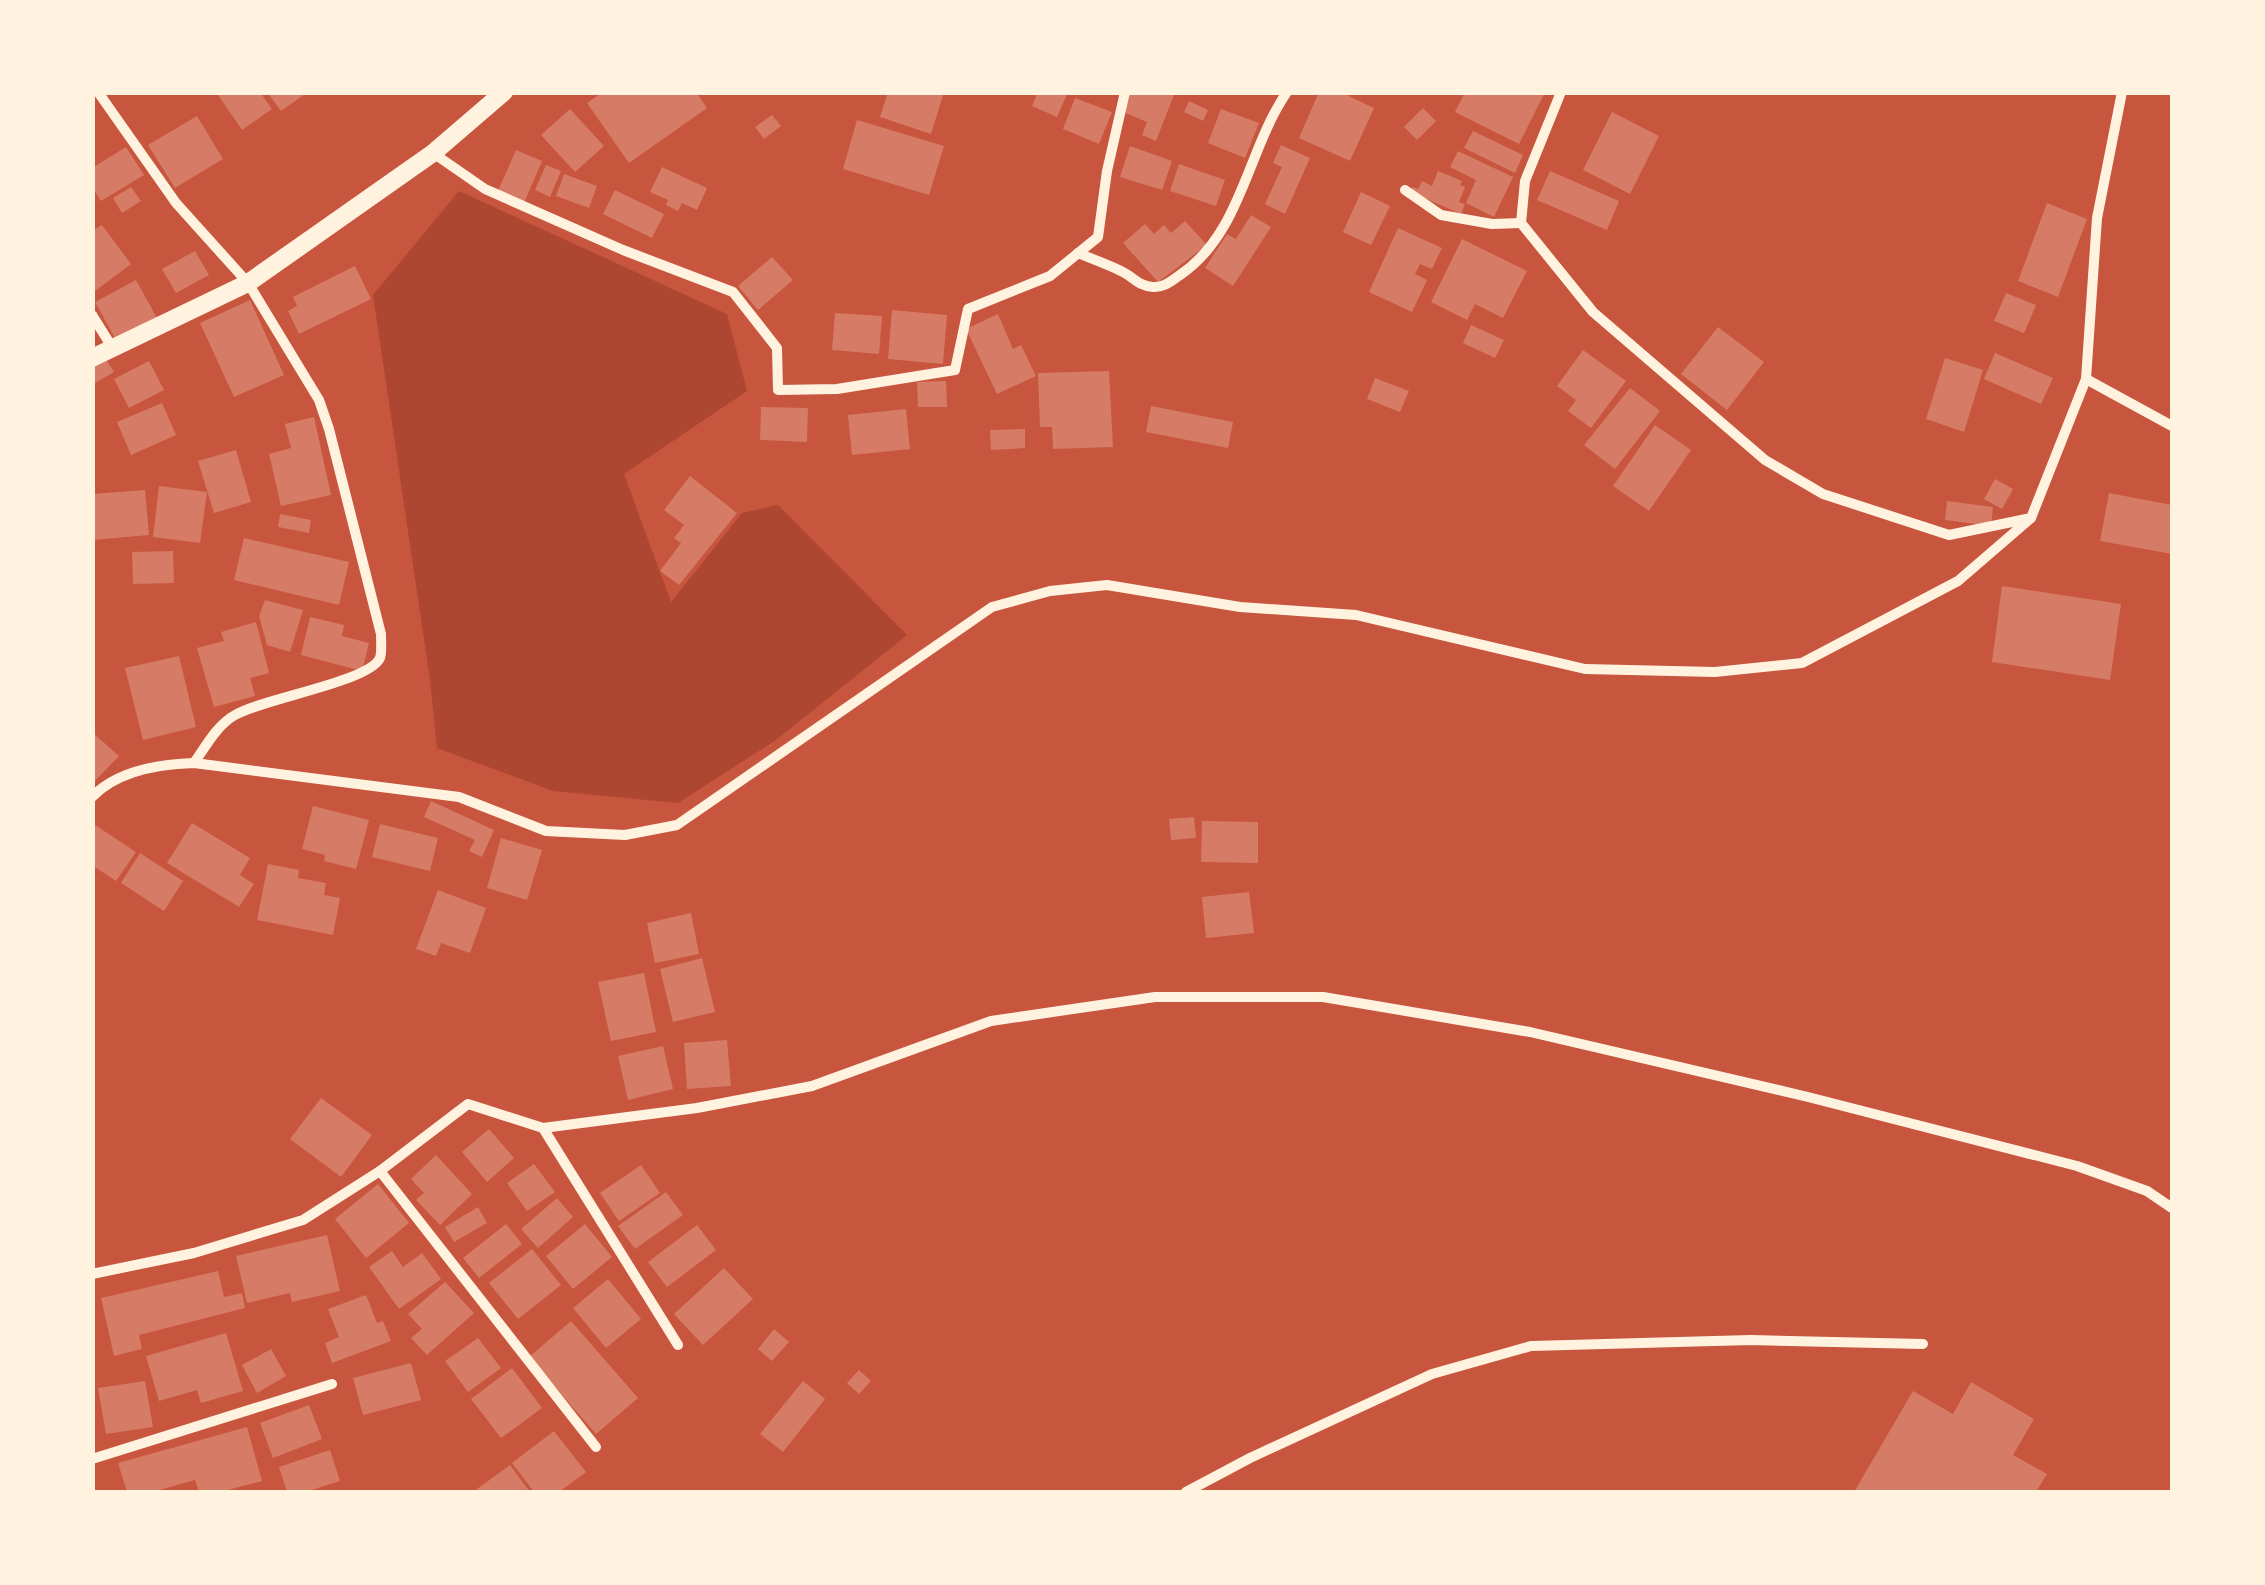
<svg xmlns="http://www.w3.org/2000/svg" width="2265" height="1585" font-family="Arial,sans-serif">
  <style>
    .green { fill: #ae4732 }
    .building { fill: #d67c66 }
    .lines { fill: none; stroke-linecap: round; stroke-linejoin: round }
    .minor { stroke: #fff3e0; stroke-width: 10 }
    .tertiary { stroke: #fff3e0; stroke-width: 18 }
  </style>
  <rect width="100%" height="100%" fill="#c8553d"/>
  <!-- green -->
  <path class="green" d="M459,191L727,314L747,391L624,474L671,602L742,513L778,505L907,635L776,740L678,803L553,791L437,748L430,680L373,295Z"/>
  <!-- building -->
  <g class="building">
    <path d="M216,92H260L272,109L242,130Z"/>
    <path d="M267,92H308L281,111Z"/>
    <path d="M603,92H696L707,108L629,163L587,103Z"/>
    <path d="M888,92H944L931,134L880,117Z"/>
    <path d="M1038,92H1068L1057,117L1032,106Z"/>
    <path d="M1130,92H1175L1156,141L1142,135L1147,122L1123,112Z"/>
    <path d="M1319,92H1340L1374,108L1350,161L1299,138Z"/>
    <path d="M1465,92H1545L1519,144L1455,112Z"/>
    <path d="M1075,98L1112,112L1099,144L1063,129Z"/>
    <path d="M1189,101L1208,110L1203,121L1184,112Z"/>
    <path d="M1423,108L1436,121L1417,140L1404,127Z"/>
    <path d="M570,109L604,146L575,172L541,135Z"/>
    <path d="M1221,109L1259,123L1245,158L1208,143Z"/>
    <path d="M1612,112L1659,136L1630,194L1583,170Z"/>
    <path d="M772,115L781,126L764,139L755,127Z"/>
    <path d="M197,116L223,159L175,188L148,145Z"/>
    <path d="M857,120L944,146L929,195L843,169Z"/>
    <path d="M1473,131L1523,155L1515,173L1464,148Z"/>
    <path d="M1281,145L1310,158L1285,214L1265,204L1282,167L1273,163Z"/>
    <path d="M1130,146L1172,161L1162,190L1120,177Z"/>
    <path d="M126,147L144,175L101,201L92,187V168Z"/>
    <path d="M516,150L542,161L524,203L498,191Z"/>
    <path d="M1458,151L1513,177L1494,217L1466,203L1476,180L1450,167Z"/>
    <path d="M1179,164L1225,180L1216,206L1170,191Z"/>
    <path d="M546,165L561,171L550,197L535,190Z"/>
    <path d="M662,167L707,188L697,210L682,203L678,211L666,205L668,200L650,192Z"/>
    <path d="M1438,171L1462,181L1460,185L1465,187L1459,202L1465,204L1461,214L1410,192L1413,187L1418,189L1422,181L1432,186Z"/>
    <path d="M1550,171L1619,201L1607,230L1537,200Z"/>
    <path d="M564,174L597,186L589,208L556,196Z"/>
    <path d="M131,187L141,201L122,213L113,198Z"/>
    <path d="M615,190L664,214L652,238L603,214Z"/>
    <path d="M1361,192L1390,206L1371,245L1343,232Z"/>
    <path d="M2047,203L2087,219L2058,297L2018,281Z"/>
    <path d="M1251,215L1271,227L1233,286L1205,268L1227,234L1236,239Z"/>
    <path d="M1185,221L1207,245L1158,282L1123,243L1145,224L1154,234L1164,225L1171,233Z"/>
    <path d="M102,225L131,264L95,291L92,231Z"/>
    <path d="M1398,228L1442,248L1432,269L1420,264L1415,274L1427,280L1412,312L1369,292Z"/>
    <path d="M1462,239L1527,271L1503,318L1475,304L1467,320L1431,302Z"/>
    <path d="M195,251L209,275L176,293L162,269Z"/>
    <path d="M772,257L793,280L758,310L738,286Z"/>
    <path d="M355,266L371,299L299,334L288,311L297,306L293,297Z"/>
    <path d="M136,280L157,318L116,340L95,302Z"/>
    <path d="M2006,293L2036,305L2024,333L1994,321Z"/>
    <path d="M250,300L284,375L234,397L200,323Z"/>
    <path d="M892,310L947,315L943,364L888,359Z"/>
    <path d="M835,313L882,316L879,354L832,350Z"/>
    <path d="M998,314L1013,349L1021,345L1036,376L997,394L966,329Z"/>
    <path d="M1471,325L1504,340L1495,358L1463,343Z"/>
    <path d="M1718,327L1764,362L1727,410L1681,374Z"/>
    <path d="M1583,350L1626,381L1591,428L1568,411L1576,400L1557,386Z"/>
    <path d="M1995,353L2053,378L2041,404L1984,379Z"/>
    <path d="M104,356L114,372L92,385V363Z"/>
    <path d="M1945,358L1983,370L1964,432L1926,419Z"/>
    <path d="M149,361L164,390L129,408L114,379Z"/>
    <path d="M1109,371L1113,447L1053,449L1052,427H1040L1038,373Z"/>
    <path d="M1375,378L1409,391L1400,412L1367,399Z"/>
    <path d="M946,381L947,407H918L917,382Z"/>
    <path d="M1630,388L1660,411L1615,469L1584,445Z"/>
    <path d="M162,403L176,435L131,455L117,422Z"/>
    <path d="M1151,406L1233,422L1228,448L1146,432Z"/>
    <path d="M761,407L808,408L807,442L760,440Z"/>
    <path d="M906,409L910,449L852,455L848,415Z"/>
    <path d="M314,417L331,495L281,506L269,454L291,448L285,424Z"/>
    <path d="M1655,425L1691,450L1649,511L1613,486Z"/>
    <path d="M1025,429V448L991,450L990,430Z"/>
    <path d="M236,450L251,502L214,513L198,461Z"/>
    <path d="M690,476L737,513L679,585L660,571L681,543L674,538L684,525L664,510Z"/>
    <path d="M1995,479L2013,489L2002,509L1984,499Z"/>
    <path d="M159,486L207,492L200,543L153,537Z"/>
    <path d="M145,490L149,535L92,540V494Z"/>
    <path d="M2109,493L2172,505V554L2100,541Z"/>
    <path d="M1947,501L1993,507L1991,526L1945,520Z"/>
    <path d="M280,514L311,520L309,533L278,527Z"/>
    <path d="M244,538L349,562L339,605L234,580Z"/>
    <path d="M173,551L174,583L133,584L132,552Z"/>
    <path d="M2002,586L2121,604L2110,680L1992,662Z"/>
    <path d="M265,600L303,610L290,652L267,645L259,616Z"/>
    <path d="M310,617L344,625L342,636L369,643L362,671L301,655Z"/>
    <path d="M256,622L269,673L250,678L255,696L214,707L197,648L224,641L221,632Z"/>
    <path d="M179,656L196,727L143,740L125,668Z"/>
    <path d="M92,732L119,756L92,784Z"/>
    <path d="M431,801L494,830L482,857L469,851L475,840L424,817Z"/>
    <path d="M313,806L369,820L356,869L324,861L325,855L302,849Z"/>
    <path d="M1194,817L1196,838L1171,840L1169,819Z"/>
    <path d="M1202,821L1258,822V863L1201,862Z"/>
    <path d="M92,823L136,852L116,881L92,865Z"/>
    <path d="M192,823L250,858L240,875L254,884L239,907L167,863Z"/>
    <path d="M380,824L438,838L430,871L372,857Z"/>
    <path d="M501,838L542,850L527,900L487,888Z"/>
    <path d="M140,853L183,881L164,911L121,883Z"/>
    <path d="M268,864L299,870L298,878L326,883L324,895L340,898L333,935L257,920Z"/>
    <path d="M438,890L486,908L470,953L441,943L436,956L416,949Z"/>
    <path d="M1249,892L1254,933L1206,938L1202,897Z"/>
    <path d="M691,913L699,954L655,963L647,923Z"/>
    <path d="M702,958L715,1012L673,1022L660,969Z"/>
    <path d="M644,973L656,1032L611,1041L598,982Z"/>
    <path d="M727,1040L731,1086L687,1089L684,1043Z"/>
    <path d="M663,1046L673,1089L628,1100L618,1056Z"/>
    <path d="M321,1098L372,1135L341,1177L290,1139Z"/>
    <path d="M489,1129L514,1158L487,1182L462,1152Z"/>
    <path d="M436,1155L472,1194L440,1225L416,1200L424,1193L411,1179Z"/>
    <path d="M534,1164L555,1192L527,1211L507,1183Z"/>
    <path d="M641,1165L660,1193L619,1221L600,1193Z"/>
    <path d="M378,1184L409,1223L366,1258L335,1219Z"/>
    <path d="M666,1192L683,1215L635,1249L618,1226Z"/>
    <path d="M557,1198L573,1217L538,1248L521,1229Z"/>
    <path d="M478,1207L487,1223L454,1242L445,1227Z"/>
    <path d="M506,1224L522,1244L479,1278L463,1258Z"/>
    <path d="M585,1224L612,1257L573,1289L546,1256Z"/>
    <path d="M697,1225L716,1250L667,1287L648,1262Z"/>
    <path d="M327,1235L340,1291L292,1302L290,1293L247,1303L236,1256Z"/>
    <path d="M532,1249L561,1285L518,1319L489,1283Z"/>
    <path d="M392,1251L403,1267L422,1253L441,1279L399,1309L369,1267Z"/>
    <path d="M724,1268L753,1299L703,1345L674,1314Z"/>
    <path d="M218,1271L224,1297L242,1293L245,1308L139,1335L142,1349L114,1356L101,1298Z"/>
    <path d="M608,1279L641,1319L606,1348L573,1308Z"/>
    <path d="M445,1282L474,1313L427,1355L411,1338L422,1329L408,1314Z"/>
    <path d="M366,1295L377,1323L383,1321L391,1341L332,1363L325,1343L339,1337L328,1309Z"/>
    <path d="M571,1321L638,1398L596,1434L529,1357Z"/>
    <path d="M774,1329L789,1342L772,1361L758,1349Z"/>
    <path d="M226,1333L243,1391L201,1403L197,1390L159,1401L146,1356Z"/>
    <path d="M478,1338L501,1368L468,1392L445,1361Z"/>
    <path d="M271,1349L286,1376L257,1393L242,1365Z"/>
    <path d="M411,1363L421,1400L363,1415L353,1378Z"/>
    <path d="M512,1368L542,1408L501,1438L471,1399Z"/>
    <path d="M859,1370L871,1381L859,1394L847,1383Z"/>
    <path d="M145,1381L153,1427L106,1434L98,1388Z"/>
    <path d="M803,1381L825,1399L783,1452L760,1434Z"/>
    <path d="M1971,1382L2034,1419L2013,1455L2047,1474L2036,1492H1854L1913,1391L1953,1414Z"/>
    <path d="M309,1405L322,1439L273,1458L260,1423Z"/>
    <path d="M247,1427L262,1481L220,1492H199L195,1480L152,1492H127L118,1463Z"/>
    <path d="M554,1431L586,1472L559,1492H534L512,1463Z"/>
    <path d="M330,1450L340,1481L305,1492H287L279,1467Z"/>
    <path d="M510,1465L530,1492H473Z"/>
  </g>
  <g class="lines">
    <!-- minor -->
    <g class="minor">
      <path d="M98,92L176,203L248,283L319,400L329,429L381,634C381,641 382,652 380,658C369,682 264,698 235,715C217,725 206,746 194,763"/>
      <path d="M1561,92L1525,181L1521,223L1593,312L1765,460L1823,494L1949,535L2031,518L2086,379L2097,218L2122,92"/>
      <path d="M433,153L485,189L623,250L733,292L777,348L778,390L837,389L955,370L968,309L1050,276L1098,237L1107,171L1125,92"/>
      <path d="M1405,190L1441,215L1492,224L1521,223"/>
      <path d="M1078,253C1092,259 1107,264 1121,271C1134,277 1138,286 1153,287C1164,288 1171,281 1180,275C1242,233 1247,150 1287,92"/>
      <path d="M92,315L112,347"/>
      <path d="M2086,379L2172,426"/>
      <path d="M92,797C118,770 160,764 194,763L459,797L546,831L625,835L677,825L992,607L1050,591L1107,585L1240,607L1356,615L1585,669L1715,672L1802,663L1958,581L2031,518"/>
      <path d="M543,1128L678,1345"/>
      <path d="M380,1171L596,1447"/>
      <path d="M92,1274L194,1253L303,1220L380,1171L468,1104L543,1128L697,1108L812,1086L991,1021L1155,997H1323L1530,1032L1808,1097L2077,1166L2147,1191L2172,1208"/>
      <path d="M92,1459L332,1384"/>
      <path d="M1186,1492L1250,1458L1432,1374L1531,1346L1751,1340L1923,1344"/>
    </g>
    <!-- tertiary -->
    <path class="tertiary" d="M92,358L248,283L433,153L504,92"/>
  </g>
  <!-- border -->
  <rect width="2265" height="1585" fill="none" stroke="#fff3e0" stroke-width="190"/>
</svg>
